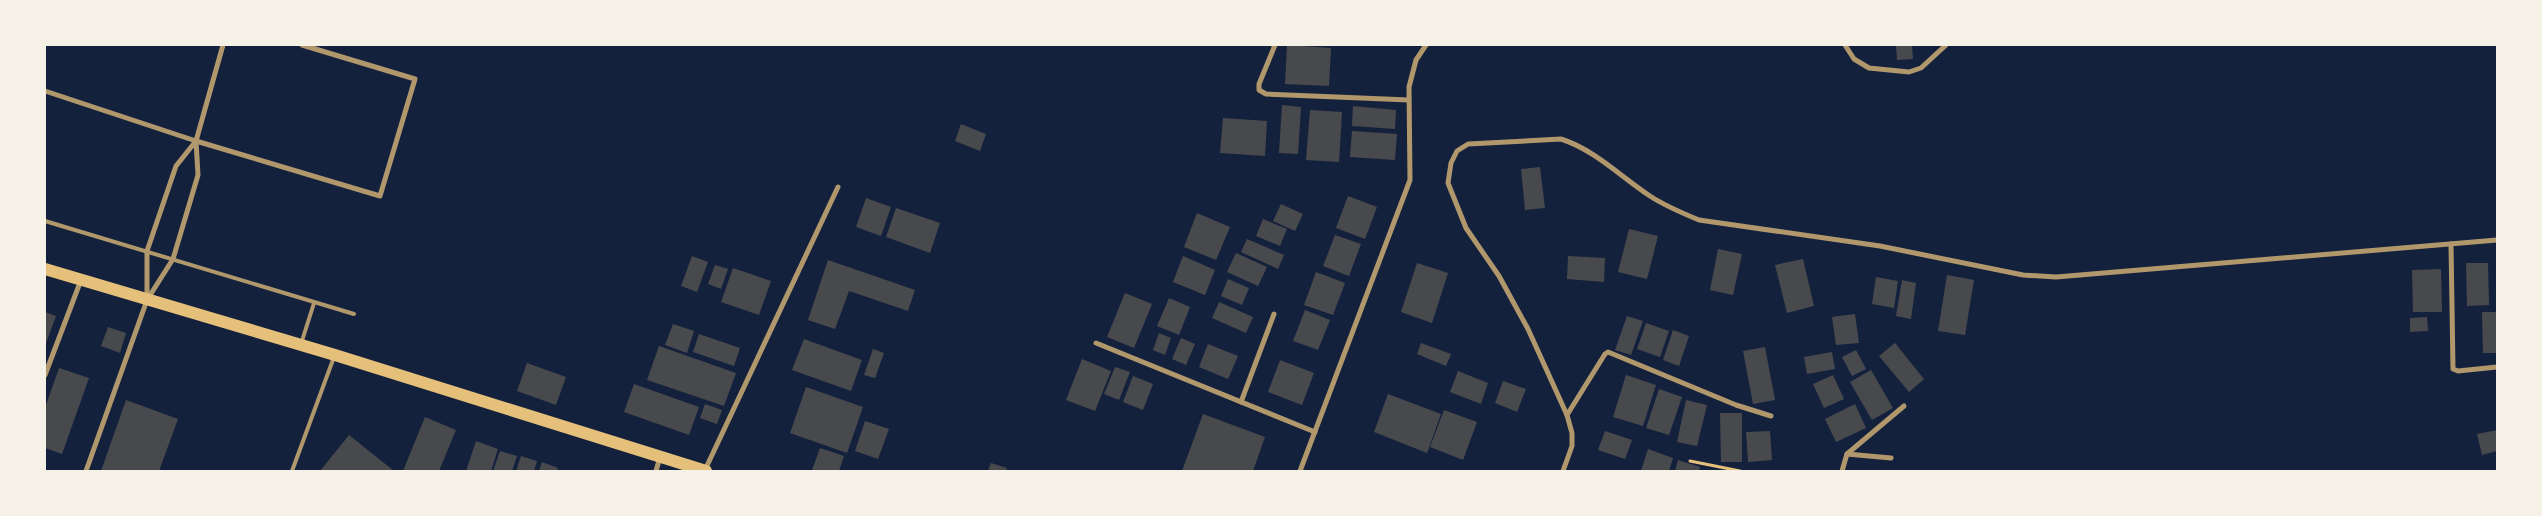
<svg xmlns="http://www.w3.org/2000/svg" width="2542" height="516" font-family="'Playfair Display',serif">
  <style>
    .building { fill: #48494c }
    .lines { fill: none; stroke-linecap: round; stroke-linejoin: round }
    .path { stroke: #e5c07b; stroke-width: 3 }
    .service { stroke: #b1986c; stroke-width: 4 }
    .minor { stroke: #b1986c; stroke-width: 5 }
    .primary { stroke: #e5c07b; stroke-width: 12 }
  </style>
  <rect width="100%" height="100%" fill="#14213d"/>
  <!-- building -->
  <g class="building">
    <path d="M1287,45L1331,48L1329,86L1285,84Z"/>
    <path d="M1896,45H1912L1913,59L1897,60Z"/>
    <path d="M1282,105L1301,107L1298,154L1279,153Z"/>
    <path d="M1353,106L1396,110L1395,129L1352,126Z"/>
    <path d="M1310,110L1342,112L1339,162L1306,160Z"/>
    <path d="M1223,118L1267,121L1265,156L1220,153Z"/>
    <path d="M961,124L986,134L980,151L955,141Z"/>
    <path d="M1352,131L1397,134L1395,160L1350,157Z"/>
    <path d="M1540,167L1545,208L1525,210L1521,169Z"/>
    <path d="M1348,196L1377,207L1365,239L1336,228Z"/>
    <path d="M866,198L891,207L881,236L856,227Z"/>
    <path d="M1281,204L1303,214L1295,231L1273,221Z"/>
    <path d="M896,208L940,223L930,253L886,237Z"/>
    <path d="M1197,213L1230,227L1216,260L1184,247Z"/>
    <path d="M1263,219L1287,229L1280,246L1256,236Z"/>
    <path d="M1629,229L1658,236L1647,279L1618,272Z"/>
    <path d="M1335,235L1361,244L1349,276L1323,266Z"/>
    <path d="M1247,239L1284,255L1278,269L1241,252Z"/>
    <path d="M1718,249L1742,254L1733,295L1710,290Z"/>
    <path d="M1236,253L1267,267L1258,286L1227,272Z"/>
    <path d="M692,256L708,262L697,292L681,286Z"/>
    <path d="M1183,256L1215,270L1205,295L1173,282Z"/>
    <path d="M1568,256L1605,258L1604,282L1567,279Z"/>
    <path d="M1803,259L1814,306L1787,313L1775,265Z"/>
    <path d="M828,260L915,290L908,311L849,291L835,329L808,320Z"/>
    <path d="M1417,263L1448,273L1432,323L1401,312Z"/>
    <path d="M2466,263H2488L2489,305L2467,306Z"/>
    <path d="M715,265L728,269L721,289L708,284Z"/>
    <path d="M733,268L771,281L759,315L721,302Z"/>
    <path d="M2441,269L2442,312H2413L2412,270Z"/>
    <path d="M1316,272L1345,283L1333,315L1304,305Z"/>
    <path d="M1947,275L1974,280L1965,335L1938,331Z"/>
    <path d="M1876,277L1898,281L1894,308L1872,304Z"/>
    <path d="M1228,279L1249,288L1242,305L1221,296Z"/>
    <path d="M1902,280L1916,283L1911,319L1896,316Z"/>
    <path d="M1125,293L1152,304L1134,348L1107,337Z"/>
    <path d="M1169,298L1190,307L1179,335L1157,326Z"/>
    <path d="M1219,302L1253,317L1246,333L1212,318Z"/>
    <path d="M1305,310L1330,320L1318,350L1293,341Z"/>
    <path d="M45,312L56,316L45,346Z"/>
    <path d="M2482,312H2497V353H2483Z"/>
    <path d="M1855,314L1859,343L1836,345L1832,317Z"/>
    <path d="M1627,316L1643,321L1631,355L1615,350Z"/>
    <path d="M2427,317L2428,331L2410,332V318Z"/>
    <path d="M1646,323L1669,331L1660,357L1637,349Z"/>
    <path d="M673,324L694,331L687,353L665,345Z"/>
    <path d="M108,327L126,333L120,353L101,346Z"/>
    <path d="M1673,330L1689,336L1679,366L1663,360Z"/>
    <path d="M1159,333L1171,338L1165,355L1153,350Z"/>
    <path d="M699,334L740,348L734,366L693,352Z"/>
    <path d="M1181,338L1195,344L1186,365L1172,359Z"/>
    <path d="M804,339L862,360L851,391L792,370Z"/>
    <path d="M1421,343L1451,354L1446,366L1417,354Z"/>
    <path d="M1895,343L1924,379L1909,392L1879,356Z"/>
    <path d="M1208,344L1238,356L1228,379L1199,367Z"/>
    <path d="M659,346L736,373L724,406L647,380Z"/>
    <path d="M1765,347L1775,400L1753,404L1743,351Z"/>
    <path d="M873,349L884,353L875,378L864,375Z"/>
    <path d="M1856,350L1866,369L1852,376L1842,357Z"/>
    <path d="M1832,352L1835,369L1807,374L1804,357Z"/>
    <path d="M1082,359L1111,371L1095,411L1066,400Z"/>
    <path d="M1280,360L1314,373L1302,405L1268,392Z"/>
    <path d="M527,363L566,377L556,405L517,391Z"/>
    <path d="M1115,367L1130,372L1119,400L1104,394Z"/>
    <path d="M59,368L89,378L62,454L45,448V408Z"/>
    <path d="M1871,370L1893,408L1872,420L1850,382Z"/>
    <path d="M1458,371L1488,383L1481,404L1450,392Z"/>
    <path d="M1626,375L1656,385L1643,426L1613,417Z"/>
    <path d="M1833,375L1844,399L1824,408L1813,384Z"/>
    <path d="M1133,376L1153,384L1143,410L1123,402Z"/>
    <path d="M1503,381L1526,389L1517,412L1495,403Z"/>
    <path d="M634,384L699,407L689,435L624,412Z"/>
    <path d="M806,387L863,407L847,453L790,433Z"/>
    <path d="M1659,389L1682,397L1669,435L1646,428Z"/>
    <path d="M1388,394L1441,414L1427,453L1374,432Z"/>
    <path d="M126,400L178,419L159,471H101Z"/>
    <path d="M1686,400L1707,405L1697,446L1677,442Z"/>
    <path d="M705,404L722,410L717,424L700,418Z"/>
    <path d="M1855,404L1866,428L1836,442L1825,419Z"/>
    <path d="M1444,410L1477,422L1463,460L1430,447Z"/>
    <path d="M1720,413H1742V462H1721Z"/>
    <path d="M1203,414L1265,437L1253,471H1182Z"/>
    <path d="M425,417L456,430L439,471H403Z"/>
    <path d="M865,421L889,429L878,459L855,451Z"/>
    <path d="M2497,430V451L2482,455L2477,434Z"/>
    <path d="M1605,431L1632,440L1625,459L1598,450Z"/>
    <path d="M1770,431L1772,460L1748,462L1746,432Z"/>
    <path d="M349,435L394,471H320Z"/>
    <path d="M476,441L498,449L491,471H466Z"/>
    <path d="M820,448L844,456L839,471L812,470Z"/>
    <path d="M1648,449L1673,458L1669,471H1641Z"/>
    <path d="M500,451L517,456L512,471H493Z"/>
    <path d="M521,456L537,461L534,471H516Z"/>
    <path d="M1678,460L1700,467L1699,471H1675Z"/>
    <path d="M542,462L558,468L557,471H539Z"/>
    <path d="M991,463L1007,468L1006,471H988Z"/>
  </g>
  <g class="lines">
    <!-- path -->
    <path class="path" d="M1690,461L1740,471"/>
    <!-- service -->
    <g class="service">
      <path d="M45,221L354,314"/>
      <path d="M301,344L314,303"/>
      <path d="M292,471L334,357"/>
    </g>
    <!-- minor -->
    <g class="minor">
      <path d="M223,45L196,141L380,196L415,79L302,45"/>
      <path d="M1275,45L1259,84V90L1266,94L1409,100"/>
      <path d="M1845,45L1854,59L1869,68L1909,72L1921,68L1946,45"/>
      <path d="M45,91L196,141"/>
      <path d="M2451,244L2453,369L2458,371L2497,367"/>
      <path d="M1096,343L1315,432"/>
      <path d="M45,375L81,280"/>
      <path d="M1241,402L1274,314"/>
      <path d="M1567,415L1605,354L1608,352L1736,405L1771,416"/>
      <path d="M1847,454L1891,458"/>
      <path d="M705,470L838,187"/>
      <path d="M86,471L147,300L173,259L198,175L196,141L176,166L147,251V299"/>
      <path d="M656,471L660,457"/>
      <path d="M1300,471L1410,180L1409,87L1416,60L1426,45"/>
      <path d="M1563,471L1572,446V433L1567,415L1528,329L1499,276L1466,228L1448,183L1451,163L1457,151L1468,144L1561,139C1595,150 1621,177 1650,196C1665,206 1682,213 1699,220L1880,246L2023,275L2056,277L2497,240"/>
      <path d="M1842,471L1847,454L1904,406"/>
    </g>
    <!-- primary -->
    <path class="primary" d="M45,269L335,355L706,471"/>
  </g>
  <!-- border -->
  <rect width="2542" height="516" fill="none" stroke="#f6f1e7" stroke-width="92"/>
</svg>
